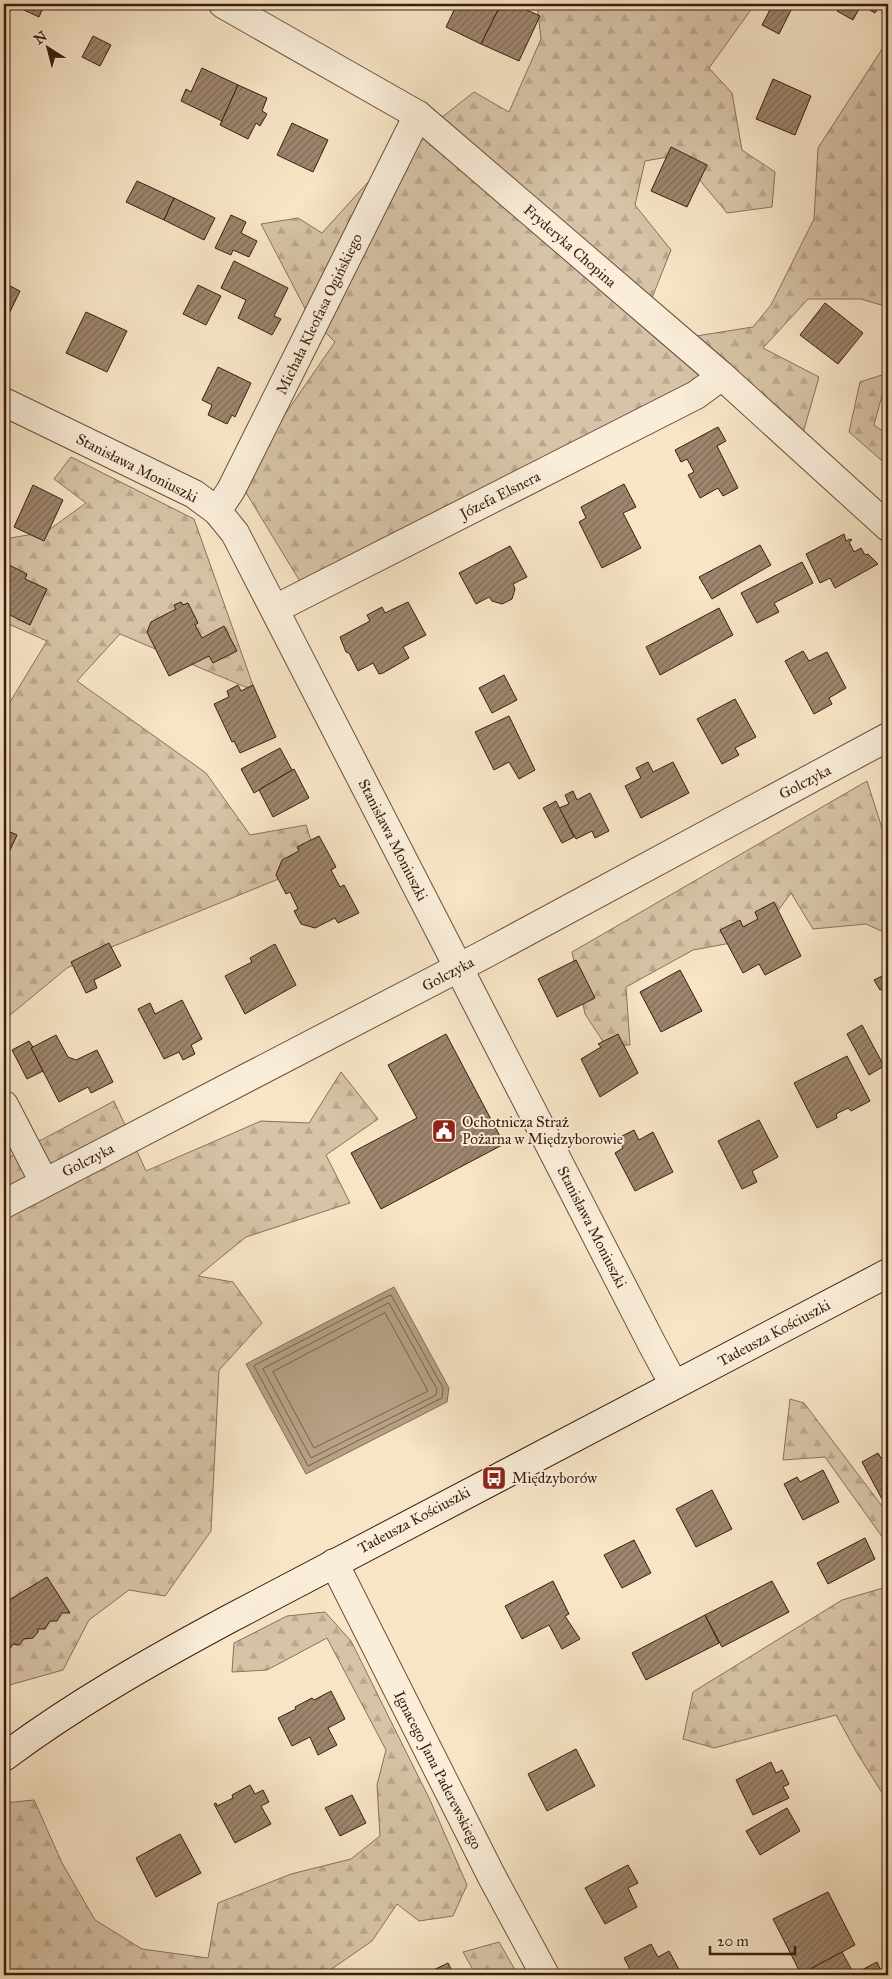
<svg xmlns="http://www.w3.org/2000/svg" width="892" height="1979" font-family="'IM FELL Great Primer',serif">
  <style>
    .forest { fill: url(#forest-firs); stroke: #8a705a }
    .water { fill: #b7a187; stroke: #866c57 }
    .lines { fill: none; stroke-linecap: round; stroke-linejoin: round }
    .shore { stroke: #7a5e4a; stroke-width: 1 }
    .building { fill: url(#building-hatch); stroke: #3c1c0e }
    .minor-casing { stroke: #6b4e3c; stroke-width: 30 }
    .secondary-casing { stroke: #3c1c0e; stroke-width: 30 }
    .minor { stroke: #faeeda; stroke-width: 28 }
    .secondary { stroke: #faeeda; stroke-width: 28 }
    .labels { text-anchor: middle; stroke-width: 4; stroke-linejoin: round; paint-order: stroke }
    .street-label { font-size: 15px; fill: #3c1c0e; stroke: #faeeda }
    .poi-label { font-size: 15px; fill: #3c1c0e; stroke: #faeeda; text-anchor: start }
  </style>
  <defs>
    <pattern id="forest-firs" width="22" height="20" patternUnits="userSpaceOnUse" patternTransform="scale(1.25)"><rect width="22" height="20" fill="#d7c3a7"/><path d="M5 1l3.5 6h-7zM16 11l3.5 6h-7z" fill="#b9a78f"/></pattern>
    <pattern id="building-hatch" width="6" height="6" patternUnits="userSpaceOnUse" patternTransform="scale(1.25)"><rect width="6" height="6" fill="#9d856e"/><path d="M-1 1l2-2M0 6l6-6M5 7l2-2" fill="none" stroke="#816c59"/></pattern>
  </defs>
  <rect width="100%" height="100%" fill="#f7e5c6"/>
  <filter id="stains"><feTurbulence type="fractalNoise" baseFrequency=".004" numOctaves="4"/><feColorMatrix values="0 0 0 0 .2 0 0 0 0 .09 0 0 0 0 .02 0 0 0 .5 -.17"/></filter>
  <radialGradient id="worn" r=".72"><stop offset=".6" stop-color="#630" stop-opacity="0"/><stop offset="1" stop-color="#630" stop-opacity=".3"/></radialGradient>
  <!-- forest -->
  <g class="forest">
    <path d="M537,4H755L709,68L732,93L742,150L775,172L772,207L727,213L679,155L645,161L635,205L671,250L648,308L677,339L753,327L771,305L814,219L818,148L888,40V307L861,299H808L763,348L819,377L801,440L713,384L304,588L239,481L335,342L309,316L261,224L298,218L322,233L389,159L474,92L509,112L541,39Z"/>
    <path d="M888,373L874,425L888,435V466L849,432L860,382Z"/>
    <path d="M71,457L194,519L255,691L120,634L77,681L206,773L250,835L306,825L318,863L109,948L67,968L4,1020V712L47,641L4,622V539L46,532L86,503L54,479Z"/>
    <path d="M867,781L888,847V934L866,924L813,929L791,893L758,938L693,950L626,987L630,1045L606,1046L585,1014L572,952Z"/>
    <path d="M341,1072L378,1119L326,1155L350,1203L246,1237L198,1276L233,1282L262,1323L219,1370L211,1531L165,1596L129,1590L89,1620L63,1670L6,1686L4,1685V1160L114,1101L146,1171L261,1121L309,1123Z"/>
    <path d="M790,1399L804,1403L888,1514V1545L825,1457L783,1460Z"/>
    <path d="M883,1588L888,1596V1802L857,1753L836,1715L714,1748L683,1739L693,1692L842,1600Z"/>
    <path d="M325,1612L351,1641L430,1800L467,1885L453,1916L419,1921L397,1904L372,1941L323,1975H4V1803L34,1800L62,1863L95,1920L142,1949L208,1958L218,1903L291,1874L351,1859L380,1836L377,1785L386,1750L327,1638L267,1670L232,1672L234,1643L287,1616Z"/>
    <path d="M499,1942L518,1975H476L463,1952Z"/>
  </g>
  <!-- water -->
  <path class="water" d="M394,1287L449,1388L447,1402L306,1474L246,1364Z"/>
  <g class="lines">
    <!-- shore -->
    <g class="shore">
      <path d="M391,1295L443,1388L442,1398L308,1466L254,1366Z"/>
      <path d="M389,1303L437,1389L436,1395L311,1458L263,1369Z"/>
      <path d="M385,1313L428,1391L314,1448L273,1372Z"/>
    </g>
  </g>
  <!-- building -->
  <g class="building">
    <path d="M11,4H45L39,17Z"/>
    <path d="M457,4H501L481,44L446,27Z"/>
    <path d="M501,4H514L540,16L519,61L481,44Z"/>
    <path d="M773,4H794L779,34L762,25Z"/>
    <path d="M841,4H880L875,13L861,5L853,20L837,11Z"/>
    <path d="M93,36L111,45L100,66L82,57Z"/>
    <path d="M202,68L238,85L222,121L181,101L186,89L191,92Z"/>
    <path d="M773,79L811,96L795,135L756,119Z"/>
    <path d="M238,85L267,98L262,111L267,114L260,126L256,123L248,139L220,125Z"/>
    <path d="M292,123L328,140L313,172L277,155Z"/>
    <path d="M671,147L707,165L687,207L651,191Z"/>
    <path d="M137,181L174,198L164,220L126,202Z"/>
    <path d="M174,198L215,218L204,240L164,220Z"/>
    <path d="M231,215L246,222L241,233L257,241L249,257L233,250L231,255L215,248Z"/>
    <path d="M234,261L288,288L274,316L281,319L272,335L238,318L246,300L221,288Z"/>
    <path d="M4,283L20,291L4,324Z"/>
    <path d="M198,285L221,296L206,325L183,314Z"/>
    <path d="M825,303L863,333L838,364L800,335Z"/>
    <path d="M86,312L127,331L107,372L66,353Z"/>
    <path d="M218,367L251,383L235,417L232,415L227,424L208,415L212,405L202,400Z"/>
    <path d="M718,427L726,441L717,446L738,488L723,496L718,488L700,498L688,475L694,472L687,459L681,462L675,450Z"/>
    <path d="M624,484L636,507L623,513L641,548L602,568L579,522L586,518L581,507Z"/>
    <path d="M33,485L63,500L44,541L14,527Z"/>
    <path d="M844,534L846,541L850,539L852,540L849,542L854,552L861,548L865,555L868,554L878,564L835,588L830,578L820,583L806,554Z"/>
    <path d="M760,545L771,565L712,599L699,577Z"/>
    <path d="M510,546L527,577L513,584L515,589L512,599L502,604L492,601L489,597L476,604L459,573Z"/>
    <path d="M802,562L813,583L774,603L779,612L757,623L741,593Z"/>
    <path d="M7,564L27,574L25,579L47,589L30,625L4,612V572Z"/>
    <path d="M181,602L183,605L188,603L198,623L195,625L202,638L224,626L237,651L213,663L209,656L169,676L147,632L151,622L176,609L174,605Z"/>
    <path d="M408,602L426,635L403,647L409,658L383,673L379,674L373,663L358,671L349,653L346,652L340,637L370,621L367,615L382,607L385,613Z"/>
    <path d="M719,608L733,635L660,675L646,647Z"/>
    <path d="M803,651L809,661L827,652L846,688L829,698L832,704L814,714L785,661Z"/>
    <path d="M504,675L517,700L492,713L479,688Z"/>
    <path d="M238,685L241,691L253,685L276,737L240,753L234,741L232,742L214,704L229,697L227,691Z"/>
    <path d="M735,699L756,737L735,748L739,755L722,764L697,719Z"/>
    <path d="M509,716L535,770L519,779L509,762L494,770L475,732Z"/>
    <path d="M280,748L292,770L254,793L241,769Z"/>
    <path d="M648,762L653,772L673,762L689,793L641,818L625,786L641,778L636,768Z"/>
    <path d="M294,769L309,798L273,817L259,790Z"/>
    <path d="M573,791L577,800L590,793L609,831L595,838L592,831L576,839L559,808L569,804L565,795Z"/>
    <path d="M556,801L574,837L562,843L543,808Z"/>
    <path d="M4,829L17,835L4,863Z"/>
    <path d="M319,836L336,867L331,870L340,887L344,885L359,913L338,923L335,918L315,928L301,924L294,911L298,909L290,892L286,894L276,875L282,860L299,851L297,847Z"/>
    <path d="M774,902L801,956L765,975L759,964L743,973L720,930L740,920L743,927L758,919L755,912Z"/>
    <path d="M109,943L121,966L94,980L97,988L86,993L71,962Z"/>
    <path d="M275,944L296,985L245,1014L225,976L252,962L250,958Z"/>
    <path d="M576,960L595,998L557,1017L538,979Z"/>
    <path d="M680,970L702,1011L661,1032L640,992Z"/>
    <path d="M888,973V986L880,990L874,980Z"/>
    <path d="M182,1000L202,1039L191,1045L195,1054L183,1060L179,1052L164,1059L138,1009L150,1003L155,1014Z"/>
    <path d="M862,1025L884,1066L869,1075L847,1034Z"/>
    <path d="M446,1034L504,1144L381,1209L351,1153L417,1118L388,1065Z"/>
    <path d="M618,1034L638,1073L600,1097L581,1059L601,1047L598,1044Z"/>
    <path d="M56,1035L68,1057L76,1060L97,1050L113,1082L91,1093L88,1087L59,1102L31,1048Z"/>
    <path d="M29,1041L33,1047L31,1048L43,1071L27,1079L12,1050Z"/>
    <path d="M847,1056L870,1101L851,1111L848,1108L836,1114L837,1118L817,1128L794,1083Z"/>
    <path d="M759,1120L778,1157L752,1171L757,1182L742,1189L718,1141Z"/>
    <path d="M634,1130L639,1140L653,1132L673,1172L635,1191L615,1153L623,1148L618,1138Z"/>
    <path d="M878,1453L881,1458L888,1454V1496L882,1499L862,1462Z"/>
    <path d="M823,1470L839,1502L803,1520L784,1484L797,1477L800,1482Z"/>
    <path d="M712,1490L732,1529L696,1547L676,1509Z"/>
    <path d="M865,1538L875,1559L828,1584L817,1563Z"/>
    <path d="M634,1540L651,1573L622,1588L604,1555Z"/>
    <path d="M47,1577L70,1613H62L57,1621H50L45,1629H38V1632L33,1638L24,1639L19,1645L13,1644L7,1653L4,1654V1603Z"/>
    <path d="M553,1581L569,1614L565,1616L580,1639L562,1649L549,1625L522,1639L505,1606Z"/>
    <path d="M772,1581L789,1612L722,1647L705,1615Z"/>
    <path d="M705,1615L719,1643L646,1680L632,1653Z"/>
    <path d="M331,1691L345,1719L328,1728L337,1745L318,1755L310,1737L292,1746L278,1718L296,1709L295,1707L312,1698L314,1700Z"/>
    <path d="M576,1749L595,1786L547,1811L528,1774Z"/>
    <path d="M771,1762L776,1773L782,1770L789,1784L783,1787L789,1798L753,1815L736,1780Z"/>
    <path d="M250,1785L255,1794L263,1790L269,1802L261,1806L271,1824L235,1843L214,1804L216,1803L217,1806L233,1798L232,1795Z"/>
    <path d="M352,1795L366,1823L340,1836L325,1808Z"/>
    <path d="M787,1808L800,1831L760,1855L746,1831Z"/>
    <path d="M180,1834L201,1873L156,1897L136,1858Z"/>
    <path d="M628,1865L638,1883L628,1888L637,1907L605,1924L585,1888Z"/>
    <path d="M828,1892L855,1945L801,1974L773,1919Z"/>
    <path d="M651,1944L658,1957L669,1951L682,1975H633L624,1958Z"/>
    <path d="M842,1952L854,1974L851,1975H799Z"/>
    <path d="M877,1962L883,1975H851L854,1974Z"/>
    <path d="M448,1963L454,1975H423Z"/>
  </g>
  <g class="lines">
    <defs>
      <g id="minor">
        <path d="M223,4L418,115L722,376L888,527"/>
        <path d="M4,402L194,494L217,511L235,533L652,1344L674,1385"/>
        <path d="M217,511L231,490L418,115"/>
        <path d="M275,609L696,395L722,376"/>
        <path d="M4,1105L44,1182"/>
        <path d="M4,1204L485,954L888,737"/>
        <path d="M334,1563L491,1875L545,1975"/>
      </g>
      <path id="secondary" d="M4,1757C75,1704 151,1661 229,1619L888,1273"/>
    </defs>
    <!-- minor casing -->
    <use href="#minor" class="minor-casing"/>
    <!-- secondary casing -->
    <use href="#secondary" class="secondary-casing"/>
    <!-- minor -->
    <use href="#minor" class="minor"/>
    <!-- secondary -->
    <use href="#secondary" class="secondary"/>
  </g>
  <!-- icons -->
  <defs>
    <symbol id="civic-square" viewBox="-11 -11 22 22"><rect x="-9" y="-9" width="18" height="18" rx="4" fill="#8f2418" stroke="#faeeda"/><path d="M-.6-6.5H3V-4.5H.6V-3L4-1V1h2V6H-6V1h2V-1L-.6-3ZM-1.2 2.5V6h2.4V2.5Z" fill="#fff"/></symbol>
    <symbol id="bus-square" viewBox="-11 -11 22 22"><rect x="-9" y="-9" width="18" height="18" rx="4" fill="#8f2418" stroke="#faeeda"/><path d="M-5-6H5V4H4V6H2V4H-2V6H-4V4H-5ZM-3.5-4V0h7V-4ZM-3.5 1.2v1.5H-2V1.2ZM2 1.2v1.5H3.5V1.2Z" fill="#fff"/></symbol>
  </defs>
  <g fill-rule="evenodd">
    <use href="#civic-square" x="430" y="1117" width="28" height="28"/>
    <use href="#bus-square" x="480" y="1464" width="28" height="28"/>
  </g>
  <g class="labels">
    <!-- street labels -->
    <g class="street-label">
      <text transform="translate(570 246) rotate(41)" y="5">Fryderyka Chopina</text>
      <text transform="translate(319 314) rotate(-64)" y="5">Michała Kleofasa Ogińskiego</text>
      <text transform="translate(137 468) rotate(27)" y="5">Stanisława Moniuszki</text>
      <text transform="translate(500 495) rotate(-27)" y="5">Józefa Elsnera</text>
      <text transform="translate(805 782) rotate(-28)" y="5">Golczyka</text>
      <text transform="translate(393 840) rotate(63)" y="5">Stanisława Moniuszki</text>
      <text transform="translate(448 974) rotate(-28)" y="5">Golczyka</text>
      <text transform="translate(88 1160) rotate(-27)" y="5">Golczyka</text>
      <text transform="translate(592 1227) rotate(63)" y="5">Stanisława Moniuszki</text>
      <text transform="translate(774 1333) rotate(-28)" y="5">Tadeusza Kościuszki</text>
      <text transform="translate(414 1520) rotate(-28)" y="5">Tadeusza Kościuszki</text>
      <text transform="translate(438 1770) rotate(63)" y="5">Ignacego Jana Paderewskiego</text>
    </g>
    <!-- poi labels -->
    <g class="poi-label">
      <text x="462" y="1127">Ochotnicza Straż<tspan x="462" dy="17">Pożarna w Międzyborowie</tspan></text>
      <text x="512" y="1483">Międzyborów</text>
    </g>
  </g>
  <!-- margin -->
  <rect width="892" height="1979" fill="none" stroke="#f7e5c6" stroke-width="20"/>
  <rect x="5" y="5" width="882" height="1969" fill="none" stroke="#3c1c0e" stroke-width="2.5"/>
  <rect x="10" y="10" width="872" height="1959" fill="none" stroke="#3c1c0e"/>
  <!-- north arrow -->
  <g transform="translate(48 48) rotate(324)" stroke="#faeeda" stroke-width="4" paint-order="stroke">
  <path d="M0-4L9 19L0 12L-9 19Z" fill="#3c1c0e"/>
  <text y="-8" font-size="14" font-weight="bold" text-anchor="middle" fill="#3c1c0e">N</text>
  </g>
  <!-- scale -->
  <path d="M710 1946v8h85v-8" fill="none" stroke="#3c1c0e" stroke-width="2.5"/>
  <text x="717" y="1946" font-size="15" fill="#3c1c0e" stroke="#faeeda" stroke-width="4" paint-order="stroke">20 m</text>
  <rect width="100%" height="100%" filter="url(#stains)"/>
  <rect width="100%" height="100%" fill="url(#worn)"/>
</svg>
